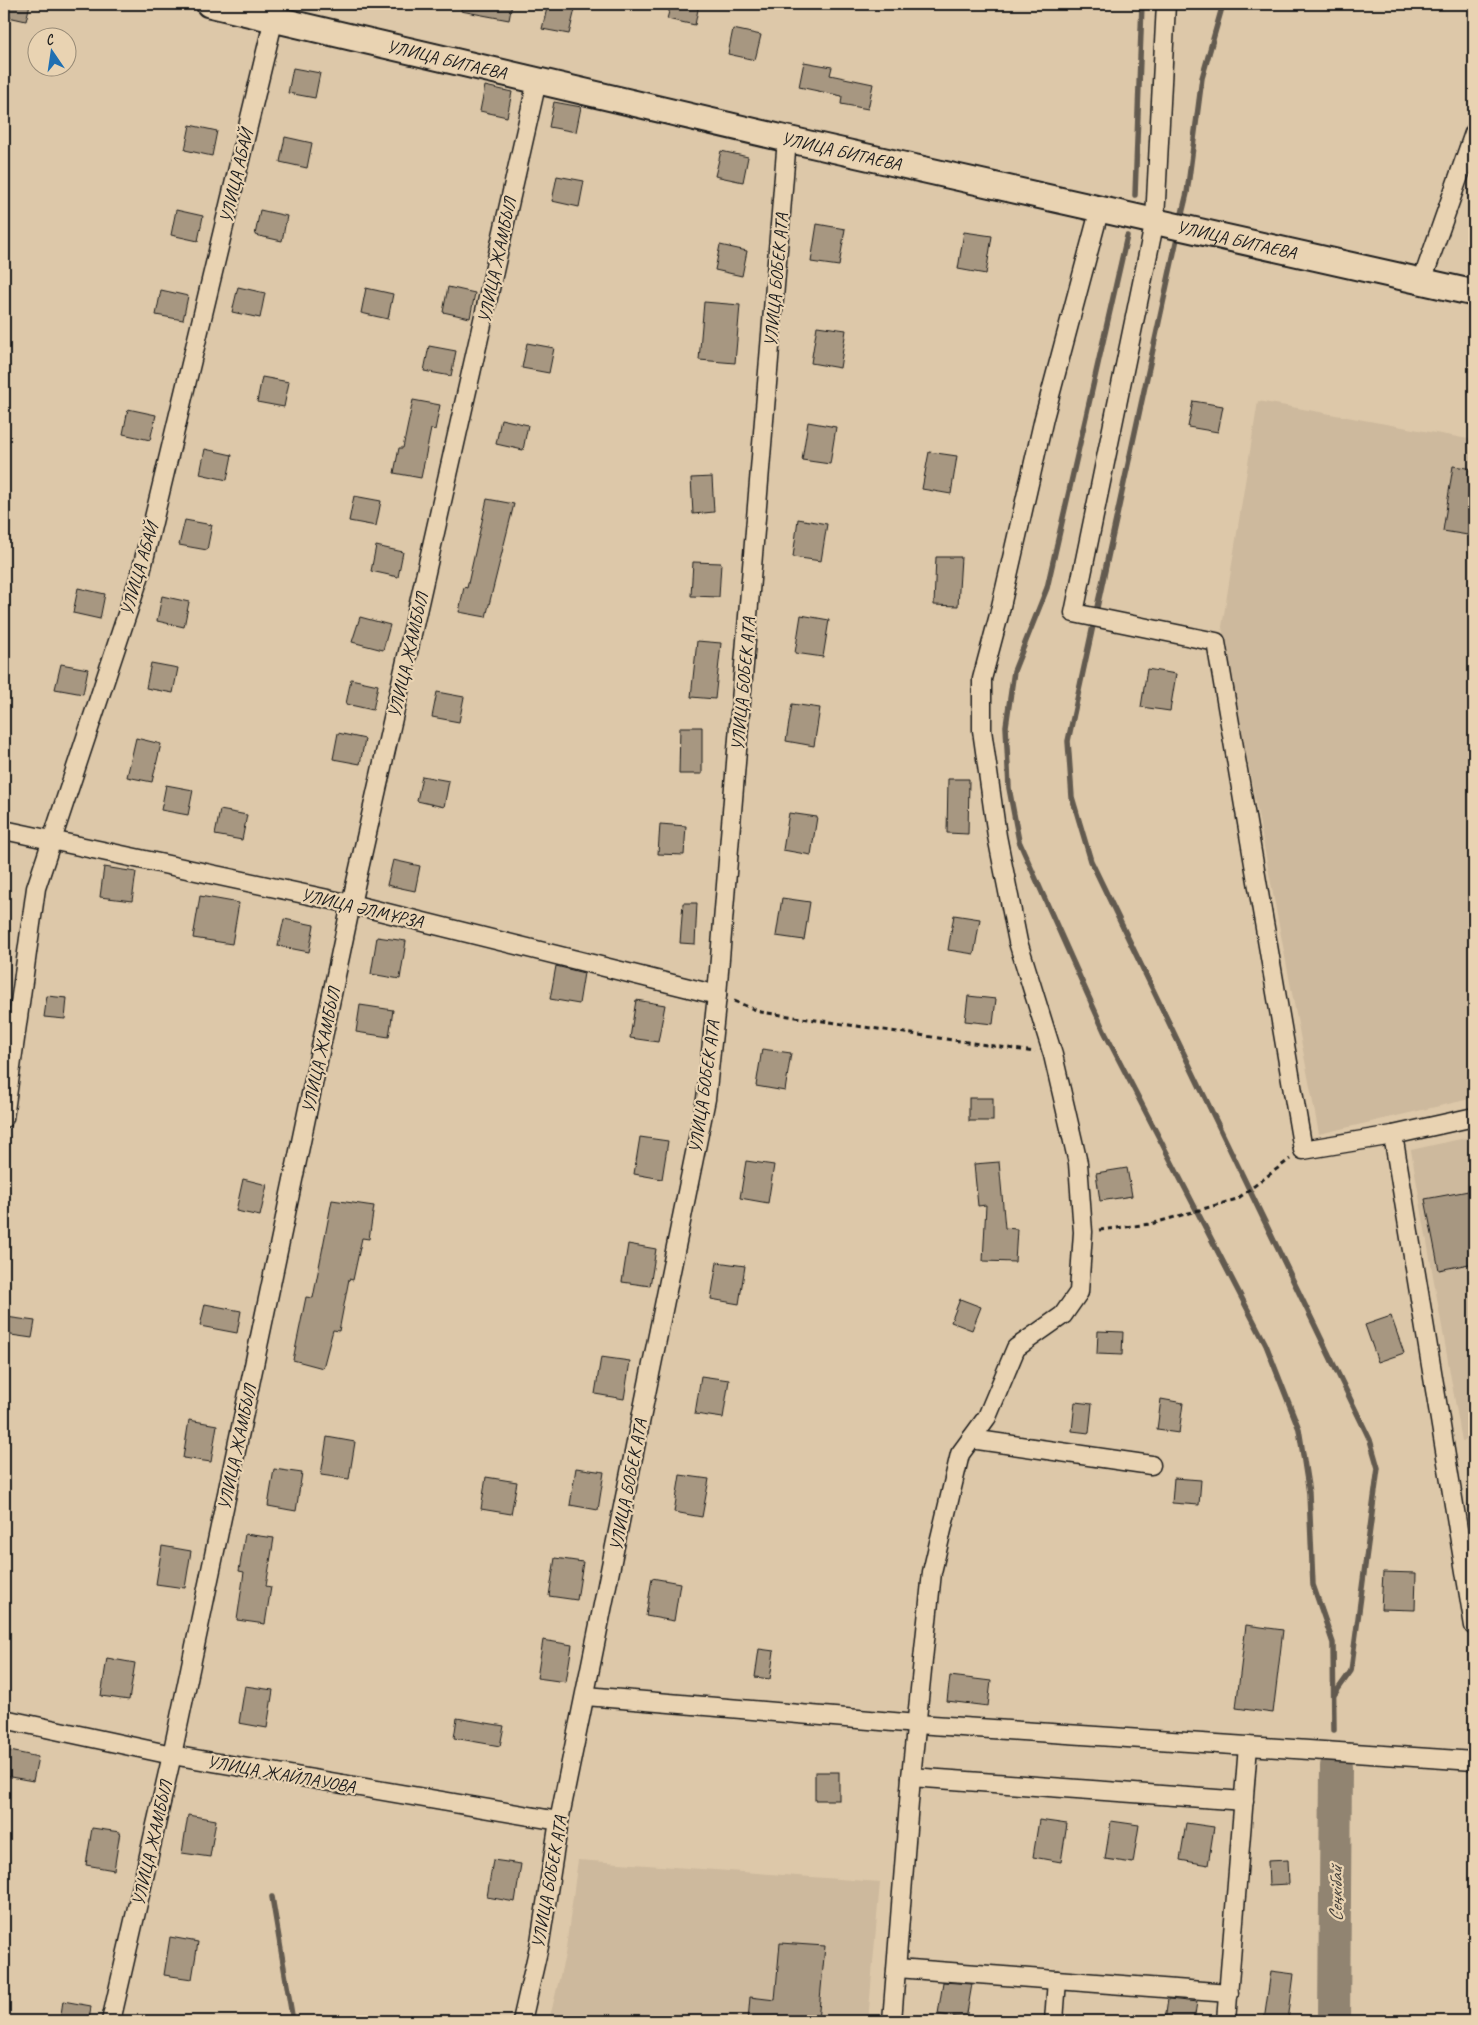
<svg xmlns="http://www.w3.org/2000/svg" width="1478" height="2025" font-family="Caveat,sans-serif">
  <style>
    .built { fill: #cdb99d }
    .lines { fill: none; stroke-linecap: round; stroke-linejoin: round }
    .stream { stroke: #625a4f; stroke-width: 5.5 }
    .river { stroke: #918471; stroke-width: 32 }
    .building { fill: #a79781; stroke: #1c1c1c }
    .street-casing { stroke: #1c1c1c; stroke-width: 21 }
    .secondary-casing { stroke: #1c1c1c; stroke-width: 29 }
    .path { stroke: #1c1c1c; stroke-width: 3; stroke-dasharray: 5 4; stroke-linecap: butt }
    .street { stroke: #e9d3b2; stroke-width: 18 }
    .secondary { stroke: #e9d3b2; stroke-width: 25 }
    .labels { text-anchor: middle; stroke-width: 4.5; stroke-linejoin: round; paint-order: stroke }
    .street-label { font-size: 18px; fill: #1c1c1c; stroke: #e9d3b2 }
    .water-label { font-size: 19px; font-style: italic; fill: #45403a; stroke: #e9d3b2 }
  </style>
  <rect width="100%" height="100%" fill="#ddc8a9"/>
  <filter id="ink" filterUnits="userSpaceOnUse"><feTurbulence type="fractalNoise" baseFrequency=".02" numOctaves="2"/><feDisplacementMap in="SourceGraphic" scale="10" xChannelSelector="R" yChannelSelector="G"/><feConvolveMatrix kernelMatrix="1 2 1 2 8 2 1 2 1" color-interpolation-filters="sRGB"/></filter>
  <g filter="url(#ink)">
    <!-- built -->
    <g class="built">
      <path d="M1258,401L1474,440V1098L1319,1134L1222,627Z"/>
      <path d="M1474,1136V1439L1462,1441L1411,1150Z"/>
      <path d="M578,1860L880,1882L868,2021H549L565,1955Z"/>
    </g>
    <g class="lines">
      <!-- stream -->
      <g class="stream">
        <path d="M1135,195L1142,4"/>
        <path d="M1180,222L1187,193L1202,78L1223,4"/>
        <path d="M1178,234L1068,741L1072,797L1091,861L1370,1440L1378,1468L1351,1671L1334,1695"/>
        <path d="M1127,236L1047,588L1014,671L1006,726L1009,788L1019,841L1104,1031L1266,1345L1299,1429L1309,1493L1313,1585L1333,1643L1334,1730"/>
        <path d="M272,1897L293,2021"/>
      </g>
      <!-- river -->
      <path class="river" d="M1334,2021L1336,1767"/>
    </g>
    <!-- building -->
    <g class="building">
      <path d="M4,4H30L26,21L4,16Z"/>
      <path d="M462,4H512L509,20L461,11Z"/>
      <path d="M548,4L575,9L569,34L542,29Z"/>
      <path d="M671,4H699L695,25L667,19Z"/>
      <path d="M733,29L761,35L755,60L728,54Z"/>
      <path d="M804,62L832,67L830,75L873,84L868,109L841,104L842,96L799,87Z"/>
      <path d="M293,68L320,73L315,98L288,93Z"/>
      <path d="M485,86L512,92L507,117L480,111Z"/>
      <path d="M554,102L581,107L576,132L549,127Z"/>
      <path d="M190,125L217,131L212,156L185,150Z"/>
      <path d="M285,137L312,143L307,168L280,162Z"/>
      <path d="M721,151L748,157L743,182L715,176Z"/>
      <path d="M557,176L584,181L579,207L552,201Z"/>
      <path d="M176,210L203,216L198,241L171,235Z"/>
      <path d="M260,210L287,216L282,241L255,235Z"/>
      <path d="M817,224L845,229L839,266L811,262Z"/>
      <path d="M964,232L992,236L986,274L958,269Z"/>
      <path d="M720,245L747,251L742,276L715,270Z"/>
      <path d="M238,287L265,293L260,318L232,312Z"/>
      <path d="M448,287L475,293L470,318L443,312Z"/>
      <path d="M366,288L393,294L388,319L361,313Z"/>
      <path d="M161,290L188,296L183,320L156,315Z"/>
      <path d="M704,302L740,305L735,363L699,360Z"/>
      <path d="M817,326L846,330L840,368L811,363Z"/>
      <path d="M527,343L554,348L549,373L522,368Z"/>
      <path d="M429,346L456,351L451,376L424,371Z"/>
      <path d="M262,377L289,382L284,407L257,402Z"/>
      <path d="M413,400L440,405L435,430L431,429L421,478L394,473L399,448H403Z"/>
      <path d="M1193,401L1223,406L1218,432L1188,427Z"/>
      <path d="M128,409L156,415L150,440L123,434Z"/>
      <path d="M501,419L528,425L523,450L496,444Z"/>
      <path d="M808,422L836,427L830,464L802,460Z"/>
      <path d="M205,449L232,455L227,480L200,474Z"/>
      <path d="M929,452L957,456L951,494L922,489Z"/>
      <path d="M1453,466L1474,469V536L1443,531Z"/>
      <path d="M712,477L714,512L693,514L691,478Z"/>
      <path d="M354,496L381,501L376,526L349,521Z"/>
      <path d="M487,499L514,504L486,617L459,612L464,587L467,588Z"/>
      <path d="M798,519L827,524L821,561L793,557Z"/>
      <path d="M185,520L212,525L207,550L179,545Z"/>
      <path d="M376,546L403,552L398,577L371,571Z"/>
      <path d="M936,557H961L958,606L934,605Z"/>
      <path d="M693,562L721,563L719,597L691,596Z"/>
      <path d="M78,588L105,594L100,619L73,613Z"/>
      <path d="M162,596L189,602L184,627L157,621Z"/>
      <path d="M801,615L829,620L823,657L795,653Z"/>
      <path d="M360,617L390,625L383,650L352,642Z"/>
      <path d="M697,641L721,643L715,699L691,697Z"/>
      <path d="M151,663L178,668L173,693L146,688Z"/>
      <path d="M61,664L88,669L83,694L55,689Z"/>
      <path d="M1147,669L1176,674L1170,711L1141,707Z"/>
      <path d="M351,679L378,685L373,710L346,704Z"/>
      <path d="M437,692L464,697L459,722L432,717Z"/>
      <path d="M792,704L820,708L814,746L786,741Z"/>
      <path d="M680,727H702V774H679Z"/>
      <path d="M338,733L365,739L360,764L333,759Z"/>
      <path d="M136,738L161,744L152,782L127,777Z"/>
      <path d="M422,776L449,781L444,807L417,801Z"/>
      <path d="M948,779H969L968,834L947,833Z"/>
      <path d="M166,785L193,790L188,815L161,810Z"/>
      <path d="M220,810L247,815L242,840L215,835Z"/>
      <path d="M789,813L817,817L811,855L783,850Z"/>
      <path d="M660,824L686,826L684,855L658,854Z"/>
      <path d="M393,860L420,866L415,891L387,885Z"/>
      <path d="M104,867L136,872L132,901L100,897Z"/>
      <path d="M200,896L239,903L232,944L193,938Z"/>
      <path d="M782,898L810,902L804,940L776,936Z"/>
      <path d="M683,903H697L695,944L680,943Z"/>
      <path d="M954,915L980,919L974,954L948,950Z"/>
      <path d="M284,919L314,925L309,952L278,946Z"/>
      <path d="M377,937L406,941L400,979L371,974Z"/>
      <path d="M556,966L584,973L579,1004L550,999Z"/>
      <path d="M47,996L67,998L65,1019L44,1017Z"/>
      <path d="M968,996L996,999L993,1024L965,1021Z"/>
      <path d="M636,1000L665,1005L658,1042L630,1038Z"/>
      <path d="M360,1005L393,1010L389,1037L356,1032Z"/>
      <path d="M762,1049L791,1053L785,1091L756,1086Z"/>
      <rect x="969" y="1098" width="24" height="23"/>
      <path d="M640,1137L668,1141L662,1179L634,1174Z"/>
      <path d="M746,1161L774,1165L768,1203L740,1198Z"/>
      <path d="M999,1162L1005,1228L1017,1229L1015,1262L983,1261L986,1205L978,1206L974,1164Z"/>
      <path d="M1127,1168L1132,1196L1100,1201L1096,1173Z"/>
      <path d="M243,1179L267,1185L260,1216L236,1211Z"/>
      <path d="M1474,1190V1263L1439,1270L1425,1199Z"/>
      <path d="M332,1200L374,1206L369,1239L362,1238L353,1280L349,1279L339,1331L333,1330L323,1368L293,1360L306,1297L313,1298Z"/>
      <path d="M628,1244L656,1249L650,1286L622,1282Z"/>
      <path d="M717,1262L745,1266L739,1304L711,1299Z"/>
      <path d="M960,1299L981,1307L972,1330L951,1322Z"/>
      <path d="M205,1304L241,1311L237,1333L200,1326Z"/>
      <path d="M1391,1316L1404,1353L1378,1362L1365,1325Z"/>
      <path d="M6,1317L35,1321L32,1338L4,1334Z"/>
      <path d="M1098,1331L1123,1332L1122,1355L1097,1354Z"/>
      <path d="M601,1357L630,1361L624,1399L595,1394Z"/>
      <path d="M701,1376L729,1380L723,1418L695,1414Z"/>
      <path d="M1161,1399L1183,1403L1179,1433L1157,1430Z"/>
      <path d="M1075,1402L1092,1404L1089,1433L1072,1431Z"/>
      <path d="M189,1420L217,1425L211,1462L183,1458Z"/>
      <path d="M327,1437L355,1442L349,1479L321,1475Z"/>
      <path d="M576,1468L604,1472L598,1510L570,1505Z"/>
      <path d="M274,1469L302,1473L296,1511L268,1506Z"/>
      <path d="M680,1475L709,1479L702,1517L674,1512Z"/>
      <path d="M486,1477L517,1482L511,1514L481,1509Z"/>
      <path d="M1174,1478L1201,1480L1199,1505L1172,1503Z"/>
      <path d="M245,1534L274,1538L266,1586L271,1587L265,1624L237,1620L244,1572L239,1571Z"/>
      <path d="M162,1546L191,1551L185,1588L156,1584Z"/>
      <path d="M555,1558L583,1562L577,1600L549,1596Z"/>
      <path d="M1383,1572L1416,1573L1415,1610L1381,1609Z"/>
      <path d="M652,1578L680,1583L674,1621L646,1616Z"/>
      <path d="M1246,1625L1283,1630L1273,1713L1236,1708Z"/>
      <path d="M543,1640L572,1645L566,1682L537,1678Z"/>
      <path d="M759,1649L774,1651L770,1679L755,1677Z"/>
      <path d="M107,1658L135,1663L129,1700L101,1696Z"/>
      <path d="M950,1676L991,1681L988,1706L947,1701Z"/>
      <path d="M245,1686L273,1690L267,1728L239,1723Z"/>
      <path d="M457,1718L504,1726L500,1746L454,1738Z"/>
      <path d="M10,1751L38,1757L33,1781L5,1776Z"/>
      <rect x="815" y="1772" width="24" height="28"/>
      <path d="M188,1815L216,1820L210,1857L182,1853Z"/>
      <path d="M1039,1820L1067,1824L1061,1862L1033,1857Z"/>
      <path d="M1111,1821L1139,1825L1133,1863L1105,1859Z"/>
      <path d="M1186,1823L1214,1827L1208,1865L1180,1860Z"/>
      <path d="M92,1828L120,1832L114,1870L86,1865Z"/>
      <path d="M493,1860L521,1864L515,1902L487,1897Z"/>
      <path d="M1288,1860L1289,1884L1269,1885L1268,1861Z"/>
      <path d="M170,1937L198,1942L192,1979L164,1975Z"/>
      <path d="M780,1943L825,1946L818,2021H748L750,1997L775,2000Z"/>
      <path d="M1271,1971L1294,1974L1288,2021H1264Z"/>
      <path d="M943,1982L972,1984L966,2019L938,2014Z"/>
      <path d="M1168,1999L1197,2002L1194,2021H1165Z"/>
      <path d="M63,2001L91,2006L89,2021H60Z"/>
    </g>
    <g class="lines">
      <defs>
        <g id="street">
          <path d="M1166,4L1155,220L1074,613L1216,642L1303,1150L1393,1135L1474,1117"/>
          <path d="M1422,281L1474,133"/>
          <path d="M4,830L351,904L717,995"/>
          <path d="M4,1118L36,888L141,572L274,18"/>
          <path d="M1393,1135L1474,1626"/>
          <path d="M971,1439L1151,1465"/>
          <path d="M586,1696L917,1724L1474,1761"/>
          <path d="M4,1719L172,1755L559,1821"/>
          <path d="M911,1777L1244,1801"/>
          <path d="M897,1968L1229,1993"/>
          <path d="M111,2021L172,1755L351,904L537,81"/>
          <path d="M522,2021L540,1942L559,1821L706,1099L717,995L787,139"/>
          <path d="M892,2021L911,1777L932,1572L960,1454L987,1417L1016,1348L1063,1315L1079,1292L1083,1232L1078,1163L1053,1055L1018,942L997,836L982,730V679L999,615L1044,418L1100,208"/>
          <path d="M1054,2021L1057,1980"/>
          <path d="M1226,2021L1248,1746"/>
        </g>
        <g id="secondary">
          <path id="s1" d="M209,4L787,139L1474,293"/>
        </g>
      </defs>
      <!-- street casing -->
      <use href="#street" class="street-casing"/>
      <!-- secondary casing -->
      <use href="#secondary" class="secondary-casing"/>
      <!-- path -->
      <g class="path">
        <path d="M734,1001L761,1012L1035,1052"/>
        <path d="M1099,1230L1151,1224L1237,1199L1290,1159"/>
      </g>
      <!-- street -->
      <use href="#street" class="street"/>
      <!-- secondary -->
      <use href="#secondary" class="secondary"/>
    </g>
  </g>
  <g class="labels">
    <!-- street labels -->
    <g class="street-label">
      <text dy="6" stroke="none"><textPath href="#s1" startOffset="244">УЛИЦА БИТАЕВА</textPath></text>
      <text dy="6" stroke="none"><textPath href="#s1" startOffset="649">УЛИЦА БИТАЕВА</textPath></text>
      <text transform="translate(236 176) rotate(-77)" y="6">УЛИЦА АБАЙ</text>
      <text dy="6" stroke="none"><textPath href="#s1" startOffset="1054">УЛИЦА БИТАЕВА</textPath></text>
      <text transform="translate(497 260) rotate(-78)" y="6">УЛИЦА ЖАМБЫЛ</text>
      <text transform="translate(776 280) rotate(-85)" y="6">УЛИЦА БОБЕК АТА</text>
      <text transform="translate(139 569) rotate(-74)" y="6">УЛИЦА АБАЙ</text>
      <text transform="translate(408 655) rotate(-77)" y="6">УЛИЦА ЖАМБЫЛ</text>
      <text transform="translate(743 684) rotate(-85)" y="6">УЛИЦА БОБЕК АТА</text>
      <text transform="translate(362 908) rotate(13)" y="6">УЛИЦА ӘЛМҰРЗА</text>
      <text transform="translate(321 1050) rotate(-78)" y="6">УЛИЦА ЖАМБЫЛ</text>
      <text transform="translate(704 1087) rotate(-82)" y="6">УЛИЦА БОБЕК АТА</text>
      <text transform="translate(237 1447) rotate(-78)" y="6">УЛИЦА ЖАМБЫЛ</text>
      <text transform="translate(628 1485) rotate(-79)" y="6">УЛИЦА БОБЕК АТА</text>
      <text transform="translate(281 1774) rotate(10)" y="6">УЛИЦА ЖАЙЛАУОВА</text>
      <text transform="translate(152 1843) rotate(-77)" y="6">УЛИЦА ЖАМБЫЛ</text>
      <text transform="translate(549 1882) rotate(-80)" y="6">УЛИЦА БОБЕК АТА</text>
    </g>
    <!-- water labels -->
    <g class="water-label">
      <text transform="translate(1335 1894) rotate(-90)" y="7">Сеңкібай</text>
    </g>
  </g>
  <!-- margin -->
  <rect width="1478" height="2025" fill="none" stroke="#e9d3b2" stroke-width="20"/>
  <rect x="10" y="10" width="1458" height="2005" fill="none" stroke="#1c1c1c" stroke-width="2" filter="url(#ink)"/>
  <!-- north arrow -->
  <g transform="translate(52 52) rotate(347)"><circle r="24" fill="#e9d3b2" stroke="#978a76"/>
  <path d="M0-4L9 19L0 12L-9 19Z" fill="#1f6fb2"/>
  <text y="-8" font-size="14" font-weight="bold" text-anchor="middle" fill="#1c1c1c">С</text>
  </g>
</svg>
